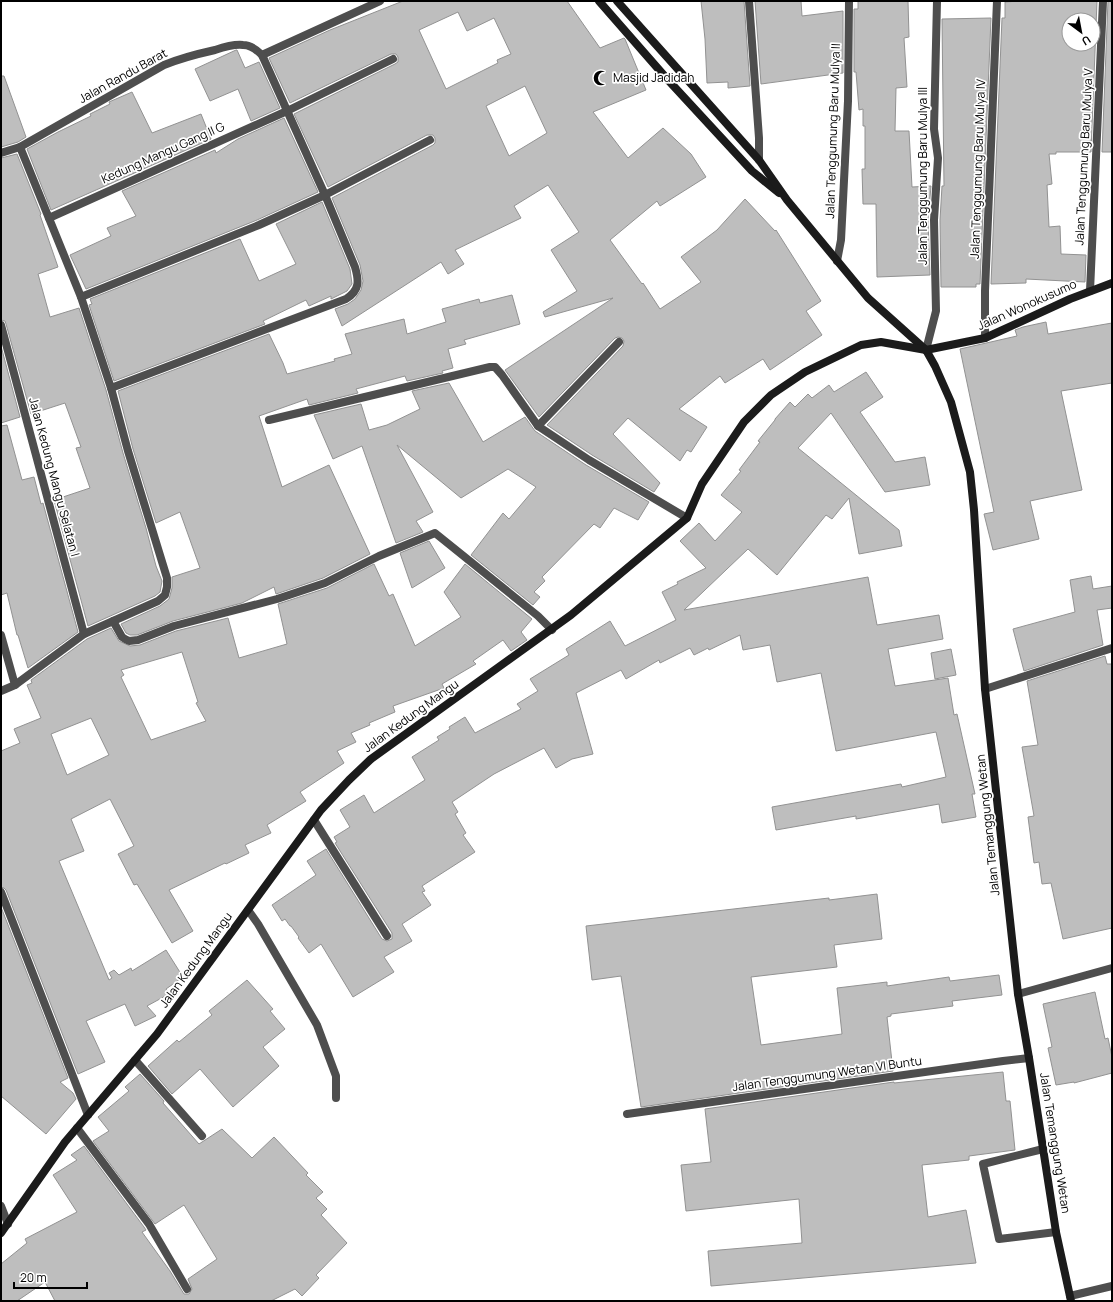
<svg xmlns="http://www.w3.org/2000/svg" width="1113" height="1302" font-family="Manrope,sans-serif">
  <style>
    .building { fill: #bebebe; stroke: #929292; fill-rule: evenodd }
    .lines { fill: none; stroke-linecap: round; stroke-linejoin: round }
    .lane { stroke: #4e4e4e; stroke-width: 8 }
    .street { stroke: #4e4e4e; stroke-width: 8 }
    .secondary { stroke: #1b1b1b; stroke-width: 8 }
    .labels { text-anchor: middle; stroke-width: 3.5; stroke-linejoin: round; paint-order: stroke }
    .street-label { font-size: 12px; fill: #000; stroke: #fff }
    .poi-label { font-size: 12px; fill: #000; stroke: #fff; text-anchor: start }
  </style>
  <rect width="100%" height="100%" fill="#fff"/>
  <!-- building -->
  <g class="building">
    <path d="M403,1H567L600,48L624,38L625,39L646,90L593,112L628,158L663,128L691,154L706,177L660,206L657,201L610,240L642,284L643,283L660,309L701,282L681,257L717,230L745,199L775,231L776,230L821,301L806,311L822,335L770,370L763,359L725,383L720,376L679,409L707,427L691,452L687,450L680,461L628,418L613,434L660,483L654,492L592,455L547,425L623,346L624,341L622,338L618,337L615,338L539,417L505,370L613,298L545,317L543,312L577,291L551,250L579,232L548,185L514,206L521,218L455,250L464,264L448,274L441,262L342,326L335,309L348,304L355,299L361,290L363,281L360,265L332,198L433,145L435,143V138L433,135H427L328,187L294,114L395,64L398,62V57L396,54H391L290,103L269,58L330,30ZM458,12L467,31L494,18L511,54L497,60L498,63L446,89L419,30ZM525,86L547,133L509,156L486,106Z"/>
    <path d="M701,1H744L750,86L728,88V82L707,83L705,39Z"/>
    <path d="M755,1H801L802,16L843,11V73L761,84Z"/>
    <path d="M858,1H908L909,37L904,38L907,87L896,88L895,131H909L912,187L931,186L928,220L930,275L877,277L876,204H863L862,169H865V126H863V109L859,110L856,72H854V9H858Z"/>
    <path d="M1019,1H1097L1091,152H1056V154H1049L1052,184L1047,185L1049,227L1060,226L1061,254L1086,255L1085,282L1026,279V283L991,284L1002,18H1005V2ZM1069,20H1093V44H1069Z"/>
    <path d="M1108,1H1112V152H1102Z"/>
    <path d="M991,18L980,284H976V287H941L940,220L942,186H944L942,19Z"/>
    <path d="M236,50H237L245,68L259,62L280,108L251,121L238,89L210,101L195,69Z"/>
    <path d="M1,76H4L26,137L18,142L1,147Z"/>
    <path d="M132,92L152,133L201,114L211,139L51,210L27,149L58,132L91,116L90,114L110,104L109,102Z"/>
    <path d="M284,118L318,192L257,220L86,289L70,255L111,236L107,228L136,216L122,191L215,150L216,153L238,139Z"/>
    <path d="M17,154L41,214L40,215L58,267L38,274L50,317L79,308L106,390L123,453L146,528L156,566L162,581L160,592L155,596L88,626L54,500L90,488L76,448L81,447L65,403L31,414L6,324L5,321L1,320V158Z"/>
    <path d="M322,202L350,269L352,284L347,291L331,299V296L309,306L306,300L263,321L265,324L114,381L89,305L92,304L90,299L240,239L259,281L296,264L276,224Z"/>
    <path d="M512,295L520,324L464,340L466,344L448,349L453,368L442,371L443,373L407,381L405,376L356,389L358,393L309,405L307,399L259,416L282,487L329,465L370,554L323,578L276,594L274,587L242,603L173,621L137,635H130L126,633L121,624L160,606L169,599L172,588V577L200,568L180,512L156,523L133,449L118,391L269,334L283,363L287,374L335,361L334,359L352,354L345,334L404,319L407,334L446,322L442,309L479,299L480,303Z"/>
    <path d="M1046,322L1048,334L1112,323V383L1061,391L1082,490L1030,501L1039,539L993,550L984,514L994,512L960,349L1017,336L1015,330L1023,327Z"/>
    <path d="M1,346L20,417L1,423Z"/>
    <path d="M866,372L883,397L860,412L895,462L925,457L930,485L885,492L831,413L798,448L899,530L902,546L859,554L849,498L832,519L826,515L777,575L748,549L684,610L868,577L877,625L939,615L943,639L888,649L895,686L948,678L954,715L957,714L975,794H972L976,817L942,823L939,804L856,819V816L776,830L772,807L901,784L902,787L946,777L936,732L836,751L821,673L777,682L770,645L743,650L740,635L709,650L708,648L694,655L690,648L660,663L659,660L626,679L621,670L576,693L593,754L572,759L556,768L544,748L494,774L452,802L458,812L455,814L466,833L463,835L475,852L422,886L425,891L422,892L431,905L402,924L412,941L384,957L394,972L353,997L321,944L309,953L298,938L299,937L291,926H290L285,919L282,921L272,905L316,875L307,861L326,849L382,939L387,941L392,939V933L335,843L337,842L334,837L350,827L340,810L364,795L374,813L425,780L412,757L439,740L437,737L450,729L449,727L465,717L475,733L521,709L517,704L538,691L530,679L569,655L566,649L610,621L625,646L676,620L662,592L678,584L677,582L706,568L680,541L699,523L715,541L742,512L721,495L741,471L739,470L760,442L758,441L775,420V419L790,402L795,407L808,394L812,398L829,385L834,392Z"/>
    <path d="M449,383L483,442L525,417L535,431L586,465L649,502L638,520L614,508L600,528L594,524L542,577L545,581L534,592L540,597L533,605L471,555L503,513L509,519L536,487L508,469L461,498L397,445L433,512L416,521L423,532L396,543L362,446L333,459L314,415L361,404L369,430L387,425L420,409L412,391Z"/>
    <path d="M7,425L22,480L34,477L41,504L43,503L78,632L28,668L18,635H17L7,593L1,595V426Z"/>
    <path d="M429,541L445,568L412,588L400,553Z"/>
    <path d="M374,564L389,596L393,594L415,646L461,617L444,592L465,564L532,619L521,632L527,640L511,651L503,640L473,661L476,664L442,684L444,688L393,706L395,712L369,723L370,725L351,733L356,742L337,751L344,763L300,792L306,801L267,825L271,833L245,845L249,853L226,864L225,863L169,890L193,931L172,943L137,884L134,885L118,854L134,846L110,799L71,819L84,851L59,861L109,980L112,978L109,973L114,970L119,975L131,968L132,971L166,950L183,977L166,989L169,994L147,1006L156,1016L135,1026L125,1004L86,1021L105,1062L78,1074L6,890L4,888L1,887V751L20,743L14,729L41,718L27,685L32,683L31,680L87,639L111,628L119,641L130,646L140,645L176,631L228,618L239,658L287,644L278,604L327,588ZM182,652L198,702L196,703L206,721L151,740L121,677L124,675L121,670ZM91,718L109,755L67,775L51,734Z"/>
    <path d="M1091,576L1093,589L1112,586V608L1097,610L1103,645L1024,671L1013,629L1075,612L1070,580Z"/>
    <path d="M951,649L956,675L935,679L931,653Z"/>
    <path d="M1105,656L1107,664H1112V928L1063,939L1051,883L1042,884L1039,862L1034,863L1028,817L1034,816L1022,747L1038,745L1027,681Z"/>
    <path d="M877,894L882,939L834,945L837,967L751,977L761,1045L842,1034L837,988L887,982V986L949,977L950,981L999,975L1002,995L952,1001L953,1006L891,1014V1016L887,1017L893,1071L641,1107L621,976L592,980L586,926L829,898V900Z"/>
    <path d="M1,907L68,1078L60,1082L73,1093L76,1099L46,1134L1,1096Z"/>
    <path d="M247,980L273,1009L270,1011L285,1029L263,1047L279,1066L233,1107L200,1069L172,1094L148,1066L177,1040L179,1042L212,1015L209,1011Z"/>
    <path d="M1095,992L1105,1039L1108,1038L1112,1057V1073L1074,1083V1082L1056,1085L1048,1048L1052,1047L1043,1004Z"/>
    <path d="M1003,1072L1006,1101H1010L1015,1150L969,1156V1160L922,1165L928,1217L966,1210L976,1263L711,1286L708,1251L802,1243L799,1199L686,1211L681,1165L711,1162L705,1109L894,1082V1083Z"/>
    <path d="M140,1074L164,1101L163,1103L199,1144L222,1129L252,1158L274,1137L308,1173L306,1175L323,1192L316,1198L327,1209L321,1215L347,1243L316,1275L319,1278L302,1296L295,1289L271,1301H55L45,1282L17,1301H1V1264L27,1243L25,1239L77,1212L53,1175L77,1160L71,1155L84,1146L144,1227L146,1230L142,1232L170,1271L184,1294H189L192,1289L188,1279L217,1259L184,1205L155,1224L93,1141L109,1131L98,1117L129,1091L125,1087Z"/>
  </g>
  <g class="lines">
    <!-- lane -->
    <g class="lane">
      <path d="M314,820L387,936"/>
      <path d="M248,910L258,924L317,1025L336,1076V1098"/>
      <path d="M135,1060L202,1136"/>
      <path d="M1043,1149L983,1164L999,1239L1056,1232"/>
    </g>
    <!-- street -->
    <g class="street">
      <path d="M749,1L759,138V160"/>
      <path d="M262,55L380,1"/>
      <path d="M1,153L20,147L164,65C181,58 197,54 215,50C224,47 234,44 243,45C250,45 257,50 262,55L325,195L355,267C359,281 360,290 346,299L111,388"/>
      <path d="M49,218L287,111L393,59"/>
      <path d="M837,261L841,240L848,101L849,1"/>
      <path d="M1090,291L1103,1"/>
      <path d="M81,297L259,225L325,195L430,140"/>
      <path d="M1,325L84,634"/>
      <path d="M985,338V291L997,1"/>
      <path d="M926,350L936,311L934,220L938,158L934,129L937,1"/>
      <path d="M269,420L490,367H495L502,375L538,426L589,460L687,518"/>
      <path d="M538,426L619,342"/>
      <path d="M113,621L122,637L125,639L129,641L138,640L174,626L277,599L325,583L379,556L435,533L538,616L552,630"/>
      <path d="M1,635L15,685"/>
      <path d="M985,689L1112,648"/>
      <path d="M1,691L15,685L84,634L158,601L165,595L167,587V578L128,451L111,388L81,297L20,147"/>
      <path d="M1,892L88,1115"/>
      <path d="M1018,994L1112,968"/>
      <path d="M627,1114L1003,1061L1029,1058"/>
      <path d="M77,1128L149,1224L187,1289"/>
      <path d="M1,1206L8,1224"/>
      <path d="M1070,1296L1112,1286"/>
    </g>
    <!-- secondary -->
    <g class="secondary">
      <path d="M599,1L668,80L752,171L779,193"/>
      <path d="M617,1L759,160L787,200L868,298L926,350L935,366L951,402L970,472L974,510L985,689L1018,994L1029,1058L1056,1232L1071,1301"/>
      <path d="M1,1233L65,1142L157,1034L321,810L349,780L371,759L571,615L687,518L702,484L744,422L771,395L805,372L861,345L881,342L926,350L985,338L1070,299L1112,283"/>
    </g>
  </g>
  <!-- icons -->
  <defs>
    <symbol id="mosque-bare" viewBox="-9 -9 18 18"><path d="M3.5-4.9A6 6 0 1 0 3.5 4.9A5 5 0 1 1 3.5-4.9Z" fill="#000" stroke="#fff" stroke-width="2.5" paint-order="stroke"/></symbol>
  </defs>
  <g fill-rule="evenodd">
    <use href="#mosque-bare" x="590" y="67" width="22" height="22"/>
  </g>
  <g class="labels">
    <!-- street labels -->
    <g class="street-label">
      <text transform="translate(123 76) rotate(-29)" y="4">Jalan Randu Barat</text>
      <text transform="translate(833 131) rotate(-88)" y="4">Jalan Tenggumung Baru Mulya II</text>
      <text transform="translate(163 153) rotate(-24)" y="4">Kedung Mangu Gang II G</text>
      <text transform="translate(1084 157) rotate(-87)" y="4">Jalan Tenggumung Baru Mulya V</text>
      <text transform="translate(978 169) rotate(-88)" y="4">Jalan Tenggumung Baru Mulya IV</text>
      <text transform="translate(923 176) rotate(-90)" y="4">Jalan Tenggumung Baru Mulya III</text>
      <text transform="translate(1027 305) rotate(-24)" y="4">Jalan Wonokusumo</text>
      <text transform="translate(54 477) rotate(75)" y="4">Jalan Kedung Mangu Selatan I</text>
      <text transform="translate(411 716) rotate(-36)" y="4">Jalan Kedung Mangu</text>
      <text transform="translate(988 825) rotate(-96)" y="4">Jalan Temanggung Wetan</text>
      <text transform="translate(196 960) rotate(-54)" y="4">Jalan Kedung Mangu</text>
      <text transform="translate(827 1074) rotate(-8)" y="4">Jalan Tenggumung Wetan VI Buntu</text>
      <text transform="translate(1055 1143) rotate(81)" y="4">Jalan Temanggung Wetan</text>
    </g>
    <!-- poi labels -->
    <g class="poi-label">
      <text x="613" y="82">Masjid Jadidah</text>
    </g>
  </g>
  <!-- border -->
  <rect width="1113" height="1302" fill="none" stroke="#000000" stroke-width="4"/>
  <!-- north arrow -->
  <g transform="translate(1081 32) rotate(148)"><circle r="19" fill="#ffffff" stroke="#999999"/>
  <path d="M0-3L7 15L0 10L-7 15Z" fill="#000000"/>
  <text y="-6" font-size="11" font-weight="bold" text-anchor="middle" fill="#000000">U</text>
  </g>
  <!-- scale -->
  <path d="M14 1282v6h73v-6" fill="none" stroke="#000000" stroke-width="2"/>
  <text x="20" y="1282" font-size="12" fill="#000000" stroke="#ffffff" stroke-width="3" paint-order="stroke">20 m</text>
</svg>
